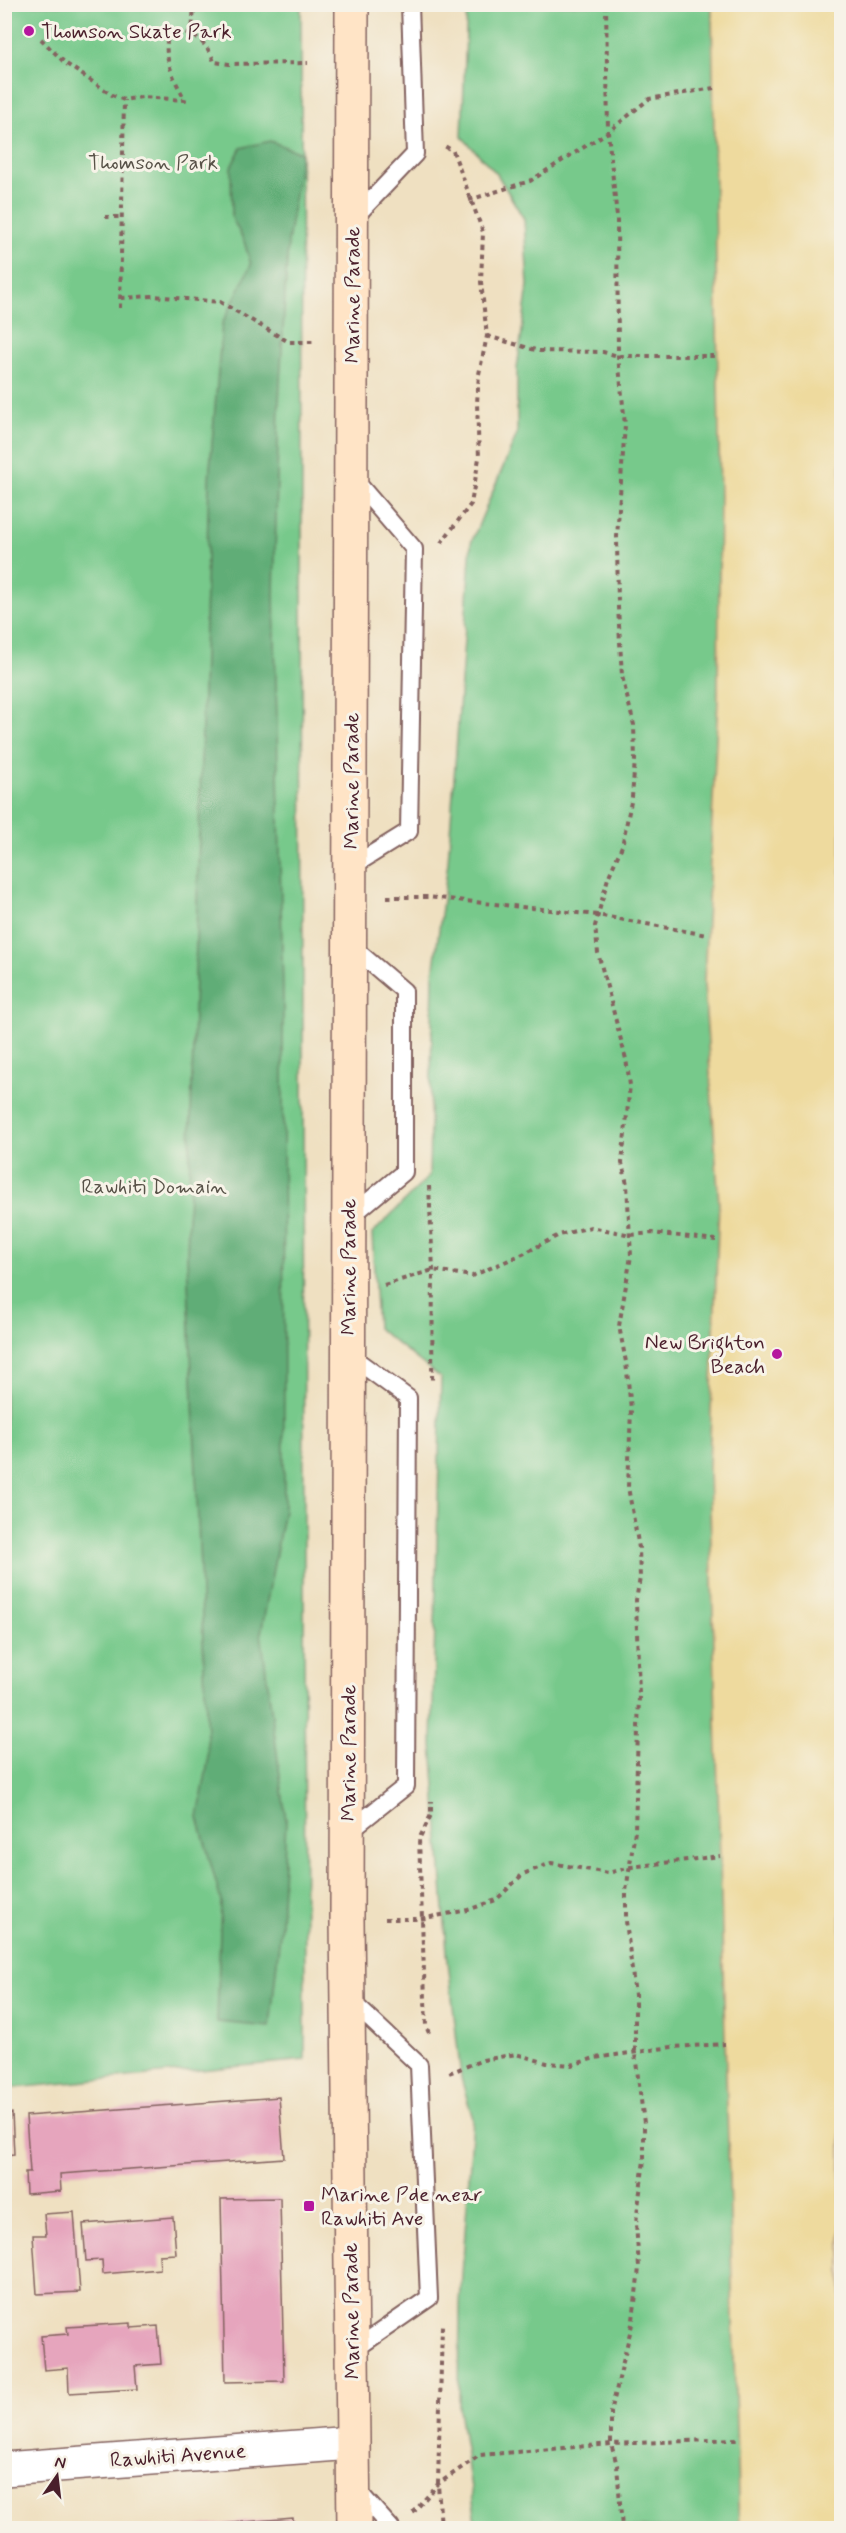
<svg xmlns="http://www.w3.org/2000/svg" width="846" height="2533" font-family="Mynerve,sans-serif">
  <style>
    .green { fill: #77c98b; stroke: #60745b; stroke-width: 1.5 }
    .forest { fill: #61ad77; stroke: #566651; stroke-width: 1.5 }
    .sand { fill: #eeda9e; stroke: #9c7c64; stroke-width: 1.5 }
    .building { fill: #e6a5bd }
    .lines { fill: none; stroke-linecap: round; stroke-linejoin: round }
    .lane-casing { stroke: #846360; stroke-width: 20 }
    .street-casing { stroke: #846360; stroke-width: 36 }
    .secondary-casing { stroke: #846360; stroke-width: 36 }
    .path { stroke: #846360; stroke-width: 4; stroke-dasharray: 4.5 4.5; stroke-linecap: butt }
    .lane { stroke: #fff; stroke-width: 16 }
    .street { stroke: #fff; stroke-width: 33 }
    .secondary { stroke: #ffe4c6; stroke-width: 33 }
    .poi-dot { fill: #b5179e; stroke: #f7f3e8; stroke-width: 2 }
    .labels { text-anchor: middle; stroke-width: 6; stroke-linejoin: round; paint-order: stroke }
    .poi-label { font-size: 21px; fill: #4a1f2b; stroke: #f7f3e8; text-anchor: start }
    .park-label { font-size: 21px; fill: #585248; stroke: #f7f3e8 }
    .street-label { font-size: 21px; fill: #4a1f2b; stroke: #f7f3e8 }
  </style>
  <rect width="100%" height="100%" fill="#f7f3e8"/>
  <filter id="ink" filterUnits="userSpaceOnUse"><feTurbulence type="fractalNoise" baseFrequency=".0167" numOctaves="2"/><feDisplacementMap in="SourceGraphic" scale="12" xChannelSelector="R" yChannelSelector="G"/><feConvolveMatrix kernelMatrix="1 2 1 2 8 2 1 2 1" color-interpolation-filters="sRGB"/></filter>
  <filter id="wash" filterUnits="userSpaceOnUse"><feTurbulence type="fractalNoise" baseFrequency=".008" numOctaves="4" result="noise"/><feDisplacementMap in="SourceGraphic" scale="24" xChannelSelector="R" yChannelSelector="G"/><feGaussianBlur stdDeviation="1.35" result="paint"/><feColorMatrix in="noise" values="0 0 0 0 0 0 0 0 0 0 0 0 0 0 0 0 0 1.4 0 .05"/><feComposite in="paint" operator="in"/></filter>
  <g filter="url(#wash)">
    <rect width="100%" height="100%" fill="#efe0c1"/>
    <!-- green -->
    <g class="green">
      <path d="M4,5H301L305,2060L5,2089Z"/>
      <path d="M467,5H712L720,496L718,701L704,983L719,1203L709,1468L739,2528H477L459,2409L460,2303L473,2119L461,2078L447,1952L432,1744L441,1378L377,1328L372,1234L429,1176L433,975L448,862L471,543L517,434V369L528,285L524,219L497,174L462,137Z"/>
    </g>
    <!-- forest -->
    <path class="forest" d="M270,141L301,153L288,243L279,402L274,593L283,991L284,1510L261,1633L286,1820L281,1924L270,2027L217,2022L221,1901L198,1817L208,1762L187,1257L209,480L222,324L251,265L244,241L232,218L231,167L241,148Z"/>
    <!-- sand -->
    <path class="sand" d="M712,5H841V2528H739L709,1468L719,1203L704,983L718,701L720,496Z"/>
    <g id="blocks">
      <!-- building -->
      <g class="building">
        <path d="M279,2097L284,2158L60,2174L61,2191L26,2194L25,2172H30L26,2116Z"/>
        <path d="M12,2113L14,2154L5,2155V2114Z"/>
        <path d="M280,2198L284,2381L225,2382L221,2199Z"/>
        <path d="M74,2212L80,2292L37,2294L33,2235H46L44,2214Z"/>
        <path d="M173,2217L176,2254L159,2255L160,2269L103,2274L102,2260L86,2261L83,2224Z"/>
        <path d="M131,2323V2328L158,2326L161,2364L135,2366L137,2389L69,2393L68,2368L44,2370L41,2336L68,2334L67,2327Z"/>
        <path d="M293,2518L294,2528H185V2527Z"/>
      </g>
    </g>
  </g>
  <g filter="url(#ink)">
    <use href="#blocks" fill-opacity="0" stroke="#846360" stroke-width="1.5"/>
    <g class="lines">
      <defs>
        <g id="lane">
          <path d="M353,219L415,154L410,4"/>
          <path d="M351,867L409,831L414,549L354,479"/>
          <path d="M350,1217L404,1172V991L350,945"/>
          <path d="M348,1832L406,1786L408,1398L348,1354"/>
          <path d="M348,1998L419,2065L429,2298L351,2352"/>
          <path d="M356,2489L391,2528"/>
        </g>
        <path id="street" d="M4,2469L352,2443"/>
        <path id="secondary" d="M352,4L347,1919L354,2528"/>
      </defs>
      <!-- lane casing -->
      <use href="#lane" class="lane-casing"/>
      <!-- street casing -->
      <use href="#street" class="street-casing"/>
      <!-- secondary casing -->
      <use href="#secondary" class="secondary-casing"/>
      <!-- path -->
      <g class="path">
        <path d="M606,4L608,132L617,217L618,356L625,425L617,537L618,607L622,676L634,725L635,760L632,797L622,846L608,878L595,926L598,953L626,1059L630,1085L622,1163L627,1184L631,1256L619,1326L626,1362L631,1409L628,1487L639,1548L640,1578L636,1600L639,1695L635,1831L626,1891V1921L635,1995V2054L644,2123V2160L636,2223L639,2268L633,2320L611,2412V2444L617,2465L622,2528"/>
        <path d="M192,35L194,4"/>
        <path d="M41,39L65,63L112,95L124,100L142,97L185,100C175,81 161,55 169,34C189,26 209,44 214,62L229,64L308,63"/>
        <path d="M469,200L530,181L608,132L649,99L714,88"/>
        <path d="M105,217H122"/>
        <path d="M121,298L153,296L220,302L289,342H316"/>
        <path d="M120,308L124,100"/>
        <path d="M487,336L539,351L603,352L618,356H718"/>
        <path d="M441,543L471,504L479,458L477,403L479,374L487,336L481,282L483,232L453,151L443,145"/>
        <path d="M387,897H428L597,915L707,935"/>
        <path d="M429,1186L433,1270L432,1382"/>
        <path d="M384,1285L433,1270L472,1276L523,1254L559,1235L591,1227L631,1235L652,1233L716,1240"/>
        <path d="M385,1919H420L468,1910L496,1900L523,1874L551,1863L608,1873L631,1867L720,1856"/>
        <path d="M429,2033L426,2026L419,1839L431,1815V1801"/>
        <path d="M449,2073L483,2060L516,2054L547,2063L571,2065L595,2058L672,2047L725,2044"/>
        <path d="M413,2513L438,2484L480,2455L611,2444L737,2439"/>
        <path d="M441,2528L438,2484L442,2325"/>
      </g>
      <!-- lane -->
      <use href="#lane" class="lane"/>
      <!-- street -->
      <use href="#street" class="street"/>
      <!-- secondary -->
      <use href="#secondary" class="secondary"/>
    </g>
  </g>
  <!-- markers -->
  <g class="poi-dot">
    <circle cx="29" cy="31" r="6"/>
    <circle cx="777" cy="1354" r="6"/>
    <rect x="303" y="2200" width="12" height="12" rx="3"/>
  </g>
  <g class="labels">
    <!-- poi labels -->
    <g class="poi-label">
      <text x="41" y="38">Thomson Skate Park</text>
      <text x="765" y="1349" text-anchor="end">New Brighton<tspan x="765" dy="24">Beach</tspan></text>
      <text x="321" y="2201">Marine Pde near<tspan x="321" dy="24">Rawhiti Ave</tspan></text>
    </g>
    <!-- park labels -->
    <g class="park-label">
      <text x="153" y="169">Thomson Park</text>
      <text x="154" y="1193">Rawhiti Domain</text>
    </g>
    <!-- street labels -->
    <g class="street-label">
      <text transform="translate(352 295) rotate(-90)" y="7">Marine Parade</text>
      <text transform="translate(351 781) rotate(-90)" y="7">Marine Parade</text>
      <text transform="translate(348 1267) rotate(-90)" y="7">Marine Parade</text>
      <text transform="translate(348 1753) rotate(-90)" y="7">Marine Parade</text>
      <text transform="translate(351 2311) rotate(-91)" y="7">Marine Parade</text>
      <text transform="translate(178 2455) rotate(-4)" y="7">Rawhiti Avenue</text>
    </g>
  </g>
  <!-- margin -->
  <rect width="846" height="2533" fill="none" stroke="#f7f3e8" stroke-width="24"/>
  <!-- north arrow -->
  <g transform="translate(57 2476) rotate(14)" stroke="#f7f3e8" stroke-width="4.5" paint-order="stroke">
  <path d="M0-4.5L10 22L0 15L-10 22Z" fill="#4a1f2b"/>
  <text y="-9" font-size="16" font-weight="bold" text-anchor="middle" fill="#4a1f2b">N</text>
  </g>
</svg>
